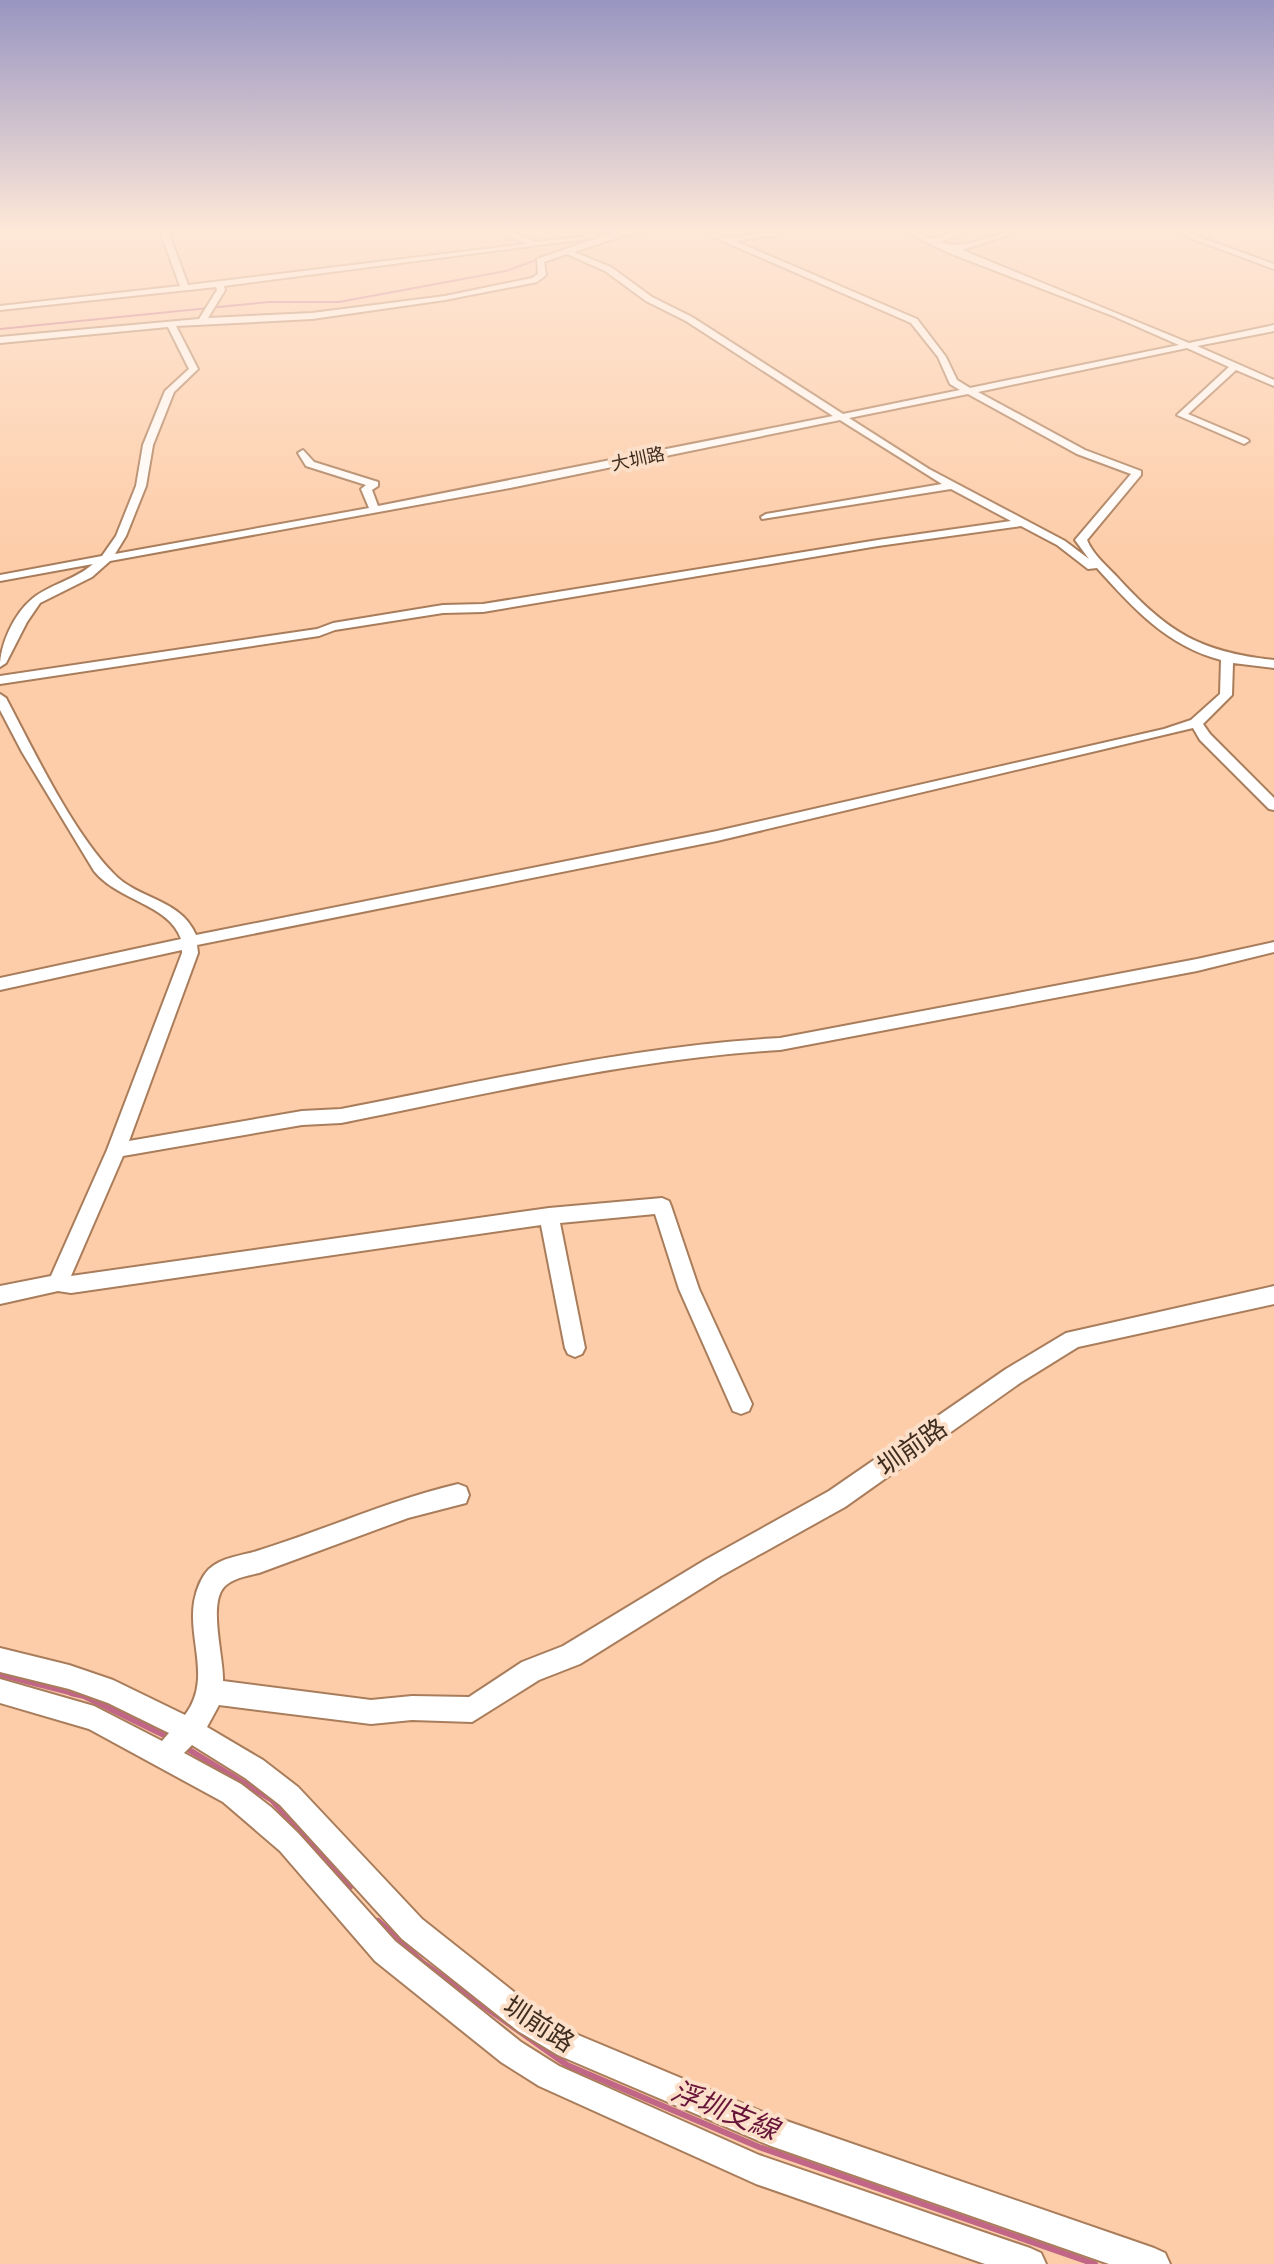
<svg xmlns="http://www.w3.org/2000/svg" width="1274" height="2264" font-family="Mulish,'Noto Sans TC',sans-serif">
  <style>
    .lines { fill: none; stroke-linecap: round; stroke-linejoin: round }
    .stream-far2 { stroke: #c16686; stroke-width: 2 }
    .stream-far1 { stroke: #c16686; stroke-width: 5 }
    .stream { stroke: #c16686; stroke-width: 6 }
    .minor-casing { stroke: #a97d5b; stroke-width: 4 }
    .minor { fill: #fff; fill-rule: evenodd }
    .labels { text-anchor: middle; stroke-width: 8; stroke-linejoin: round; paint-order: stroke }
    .far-street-label { font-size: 18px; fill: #3f2d1f; stroke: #fcdfc9 }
    .near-street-label { font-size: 26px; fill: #3f2d1f; stroke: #fcdfc9 }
    .near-water-label { font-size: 28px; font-style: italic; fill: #68153a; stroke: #fcdfc9 }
  </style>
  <rect width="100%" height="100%" fill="#fdcda9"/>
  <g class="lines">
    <!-- stream-far2 -->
    <g class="stream-far2">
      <path d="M599,235L611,231"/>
      <path d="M562,251L581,242"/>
      <path d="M0,329L268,302H339L506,271L539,259"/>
    </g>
    <!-- stream-far1 -->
    <path class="stream-far1" d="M0,1675L79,1695"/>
    <!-- stream -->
    <g class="stream">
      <path d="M71,1693L84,1696L166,1736"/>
      <path d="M186,1748L272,1800L350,1887"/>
      <path d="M378,1921L423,1963L567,2065L759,2147L1095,2264"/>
    </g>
    <defs>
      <g id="minor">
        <path d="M160,231H168L188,285L526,244L499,231H509L536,242L581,237L585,239L224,286L225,290L208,318L312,313L445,296L532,278L538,274L537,259L615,232L652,231L622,236L574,252L611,267L652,297L692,317L843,414L960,390L950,384L938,357L911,323L700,231H710L727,238L780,231L777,235L735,241L917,319L946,357L957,380L970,388L1179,345L1113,316L949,253L903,231H913L934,239L957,231H968L940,242C968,252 992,231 1021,231L962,250L1189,343L1274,325V331L1197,346L1274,380V386L1236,370L1188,414L1247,439L1249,441L1244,444L1177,415L1229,367L1187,348L978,392L1085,450L1141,471V475L1087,540C1093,555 1108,567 1119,579C1169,633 1200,652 1274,660V668L1233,663L1232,695L1203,724L1210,734L1274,798V810L1269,809L1200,740L1193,728L717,841L197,945L198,953L129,1141L302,1111L341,1109C486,1081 632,1046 780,1038L1197,959L1274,942V952L1197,971L780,1050C632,1059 486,1094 341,1123L302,1125L123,1156L71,1276L549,1208L662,1198L669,1201L671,1206L699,1289L752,1404L749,1411L741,1414L733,1411L679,1289L655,1214L560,1223L585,1348L582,1354L575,1357L568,1354L565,1348L541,1225L71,1293L58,1291L0,1304V1286L51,1276L107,1150L182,953V950L0,990V978L181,939C169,904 118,901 94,871L22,752L0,710V694L6,698C34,751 72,831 113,873C138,900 180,898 196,935L717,831L1164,729L1191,720L1220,694L1221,660C1167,646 1133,608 1097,568L1088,569L1057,545L1021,526L878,546L483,612L443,613L335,630L319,636L0,684V676L317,629L333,623L443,605L483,604L878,540L1011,521L951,489L762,519L761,517L766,514L942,484L840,420L510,488L110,561L92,577L40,603L27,622L6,663L0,667C0,644 14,614 32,599C50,584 75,580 93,564L0,581V575L102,556L116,536L136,486L143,445L165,391L189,369L168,327L0,343V337L199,319L217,290L216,287L0,310V306L180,286ZM567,254L605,271L646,301L686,321L833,416L378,506L372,490L378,486V482L314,462L303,450L298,453L306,466L366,485L361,489L369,508L115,554L126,536L146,486L153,445L174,392L198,369L176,326L312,319L445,300L537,282L546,275L544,262ZM968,394L1077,454L1131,474L1075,540L1089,559L1065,541L929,469L849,418Z"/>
        <path d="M1171,231H1182L1274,264V269Z"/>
        <path d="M1274,1286V1304L1078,1347L1020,1383L845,1507L721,1576L580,1664L539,1680L472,1722L412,1720L371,1724L219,1705L207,1727L263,1760L298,1787L422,1919L538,2011L578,2035L772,2116L1154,2248L1165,2253L1170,2264H1109L771,2146L558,2055L518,2031L402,1939L280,1805L245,1778L192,1745L184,1753L241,1784L271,1807L298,1833L395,1941L521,2042L559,2066L759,2155L1030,2248L1041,2253L1046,2264H985L756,2184L539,2086L501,2062L375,1961L280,1851L223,1802L89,1729L0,1703V1679L94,1706L162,1741L169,1733L108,1703L69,1689L0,1672V1648L69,1665L113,1680L185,1715C212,1680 188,1641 194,1602C196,1591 201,1577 209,1569C224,1556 243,1556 260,1550C327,1529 390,1500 458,1484L466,1487L469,1495L466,1503L408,1518L259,1573C247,1576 233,1578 224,1587C208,1605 224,1658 223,1681L371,1700L412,1696L469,1697L522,1662L563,1646L705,1560L829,1491L1006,1369L1066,1333Z"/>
      </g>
    </defs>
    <!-- minor casing -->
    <use href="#minor" class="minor-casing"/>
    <!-- minor -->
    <use href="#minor" class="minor"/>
  </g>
  <!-- sky -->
  <linearGradient id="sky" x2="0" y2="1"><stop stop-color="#9895c1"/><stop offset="0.42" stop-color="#fee8d8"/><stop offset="1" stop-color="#fee8d8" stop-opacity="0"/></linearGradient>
  <rect width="1274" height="548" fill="url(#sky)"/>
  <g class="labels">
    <!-- far-street labels -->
    <g class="far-street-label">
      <text transform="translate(638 459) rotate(-12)" y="6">大圳路</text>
    </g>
    <!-- near-street labels -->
    <g class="near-street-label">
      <text transform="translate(912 1447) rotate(-35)" y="9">圳前路</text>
      <text transform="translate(539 2024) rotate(33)" y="9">圳前路</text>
    </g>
    <!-- near-water labels -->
    <g class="near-water-label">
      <text transform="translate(725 2110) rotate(22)" y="10">浮圳支線</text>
    </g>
  </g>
</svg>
